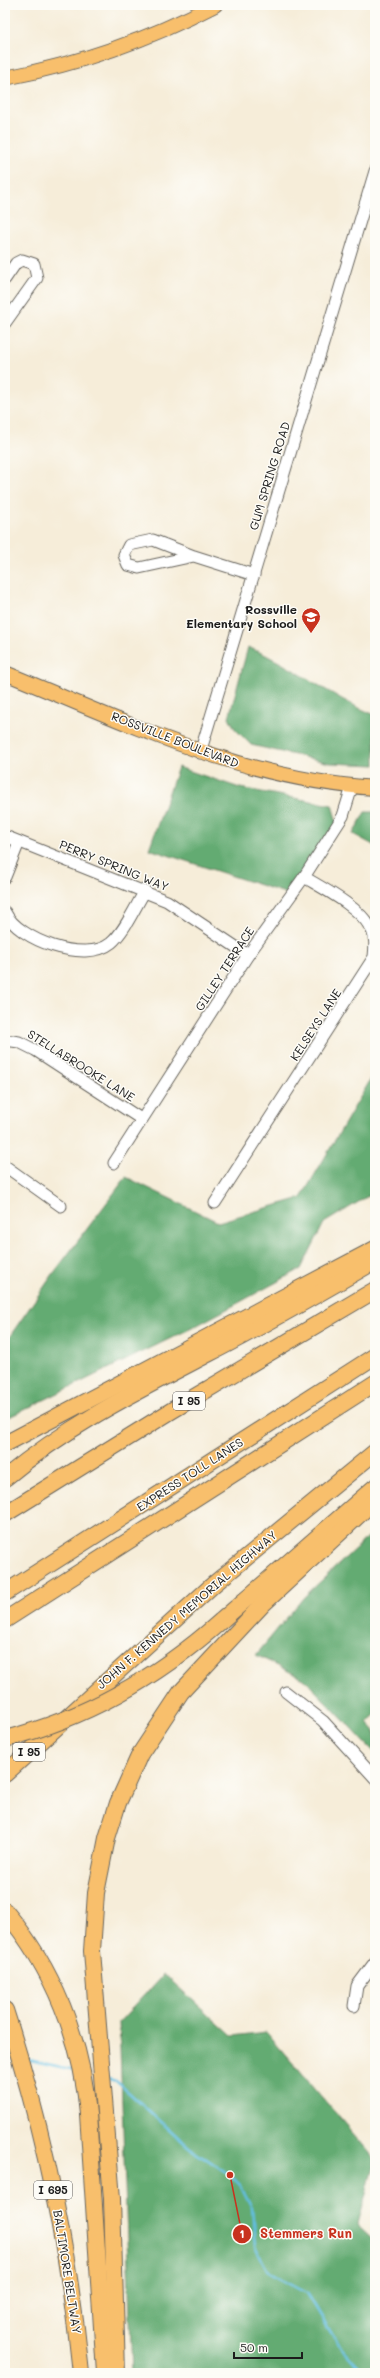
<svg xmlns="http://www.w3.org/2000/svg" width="380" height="2378" font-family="Mali,sans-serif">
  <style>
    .forest { fill: #64ab72; stroke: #406447 }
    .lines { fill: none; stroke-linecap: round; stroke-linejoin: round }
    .stream { stroke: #64bfe2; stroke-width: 2.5 }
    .minor-casing { stroke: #68655e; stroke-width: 13 }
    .major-casing { stroke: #68655e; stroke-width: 16 }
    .highway-casing { stroke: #68655e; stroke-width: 18 }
    .minor { stroke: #fff; stroke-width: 11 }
    .major { stroke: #f8bf6c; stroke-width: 14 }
    .highway { stroke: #f8bf6c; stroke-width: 16 }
    .highway-bridge-casing { stroke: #68655e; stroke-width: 18; stroke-linecap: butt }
    .highway-bridge { stroke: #f8bf6c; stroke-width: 16 }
    .labels { text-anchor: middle; stroke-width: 3; stroke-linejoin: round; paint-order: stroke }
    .shield { fill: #fdfcf7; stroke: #605f5e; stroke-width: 1 }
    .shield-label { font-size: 11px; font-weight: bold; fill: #1c1c1c }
    .street-label { font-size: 12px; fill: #1c1c1c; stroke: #fdfcf7 }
    .poi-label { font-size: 12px; font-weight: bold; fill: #1c1c1c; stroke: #fdfcf7; text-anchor: end }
    .leader { fill: none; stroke: #c8321e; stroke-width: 1.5 }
    .callout-dot { fill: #c8321e; stroke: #fdfcf7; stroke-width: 1.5 }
    .mark-label { font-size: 12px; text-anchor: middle; font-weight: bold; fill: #fff }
    .callout-label { font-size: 13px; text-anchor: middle; font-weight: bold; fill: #c8321e; stroke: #fdfcf7; stroke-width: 3; stroke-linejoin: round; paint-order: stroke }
  </style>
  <rect width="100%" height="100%" fill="#fdfcf7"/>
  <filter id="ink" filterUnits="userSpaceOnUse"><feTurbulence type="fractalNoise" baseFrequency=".025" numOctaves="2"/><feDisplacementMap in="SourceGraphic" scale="8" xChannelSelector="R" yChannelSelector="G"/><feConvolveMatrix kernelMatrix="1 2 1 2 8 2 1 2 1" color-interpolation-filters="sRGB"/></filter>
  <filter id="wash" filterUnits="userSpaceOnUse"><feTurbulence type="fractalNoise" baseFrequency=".012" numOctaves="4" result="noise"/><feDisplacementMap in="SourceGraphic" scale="16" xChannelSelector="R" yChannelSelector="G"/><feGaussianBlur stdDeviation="0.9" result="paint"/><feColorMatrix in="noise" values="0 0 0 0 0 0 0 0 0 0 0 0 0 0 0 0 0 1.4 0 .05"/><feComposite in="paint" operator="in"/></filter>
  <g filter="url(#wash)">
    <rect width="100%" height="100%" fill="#f6edd9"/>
    <!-- forest -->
    <g class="forest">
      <path d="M248,647C293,665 330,697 375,715V765L330,763L251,745L235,729L229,717Z"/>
      <path d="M178,767L240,788L332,805L338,826L288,894L149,849Z"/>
      <path d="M365,812H375V846L353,834Z"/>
      <path d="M375,1072V1192L324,1223L301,1269L194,1327L5,1419V1343L53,1274L126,1177L218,1222L301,1198Z"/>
      <path d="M375,1530V1715L367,1722L375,1731V1753L304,1679L256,1655L304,1597Z"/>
      <path d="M164,1974L232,2036L266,2032L375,2159L358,2225L375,2241V2373H132L119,2022Z"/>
    </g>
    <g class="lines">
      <!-- stream -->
      <g class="stream">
        <path d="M5,2055L12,2056"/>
        <path d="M25,2059L75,2070"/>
        <path d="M109,2079L116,2081L189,2147L230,2175L241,2186L252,2208L255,2247L269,2273L307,2293L338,2344L364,2373"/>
      </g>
    </g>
  </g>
  <g filter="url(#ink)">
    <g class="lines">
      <defs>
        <g id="minor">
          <path d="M5,279L16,263L22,260L34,264L37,278L5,323"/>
          <path d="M194,556L139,568L128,565L124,555L129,545L153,540L194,556L254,575"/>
          <path d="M200,753L375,171"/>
          <path d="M5,836L167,901L248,955"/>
          <path d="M5,877L19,842"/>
          <path d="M5,912C18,940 85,964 111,943C125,931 135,907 145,891"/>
          <path d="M5,1040L19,1042L35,1050L141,1119"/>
          <path d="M114,1163L248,955L304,877L343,816L352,787"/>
          <path d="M5,1166L61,1206"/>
          <path d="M215,1203L374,957C375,947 376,936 370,927C359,907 324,889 304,877"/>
          <path d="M286,1692L323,1721L375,1778"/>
          <path d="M354,2006L357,1986L375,1962"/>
        </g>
        <g id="major">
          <path d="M5,78C79,64 148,40 215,5"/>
          <path d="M5,673C126,722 242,780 375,788"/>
        </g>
        <g id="highway">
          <path d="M5,1444L375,1249"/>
          <path d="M5,1478C69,1425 135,1392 208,1354C265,1325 320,1293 375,1261"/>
          <path d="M5,1514L171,1411L375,1290"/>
          <path d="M5,1593L375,1356"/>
          <path d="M5,1620L375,1383"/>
          <path d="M221,1621L375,1487"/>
          <path d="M5,1774L214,1584L375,1452"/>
          <path d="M5,1911C53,1968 82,2040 88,2114L105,2373"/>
          <path d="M5,2010C43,2128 69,2250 81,2373"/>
          <path d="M117,2373L112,2199L92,1951L96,1893L107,1838L118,1803L140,1754L181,1692L262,1605L375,1500"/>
        </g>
      </defs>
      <!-- minor casing -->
      <use href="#minor" class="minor-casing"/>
      <!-- major casing -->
      <use href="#major" class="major-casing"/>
      <!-- highway casing -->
      <use href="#highway" class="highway-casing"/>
      <!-- minor -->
      <use href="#minor" class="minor"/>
      <!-- major -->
      <use href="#major" class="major"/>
      <!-- highway -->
      <use href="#highway" class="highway"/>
      <defs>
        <path id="highway-bridge" d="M5,1739C87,1718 158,1677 221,1621"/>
      </defs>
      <!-- highway-bridge casing -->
      <use href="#highway-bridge" class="highway-bridge-casing"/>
      <!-- highway-bridge -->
      <use href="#highway-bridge" class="highway-bridge"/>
    </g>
  </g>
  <!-- icons -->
  <defs>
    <symbol id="school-pin" viewBox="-11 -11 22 30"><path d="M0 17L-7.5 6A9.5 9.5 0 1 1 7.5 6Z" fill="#c8321e" stroke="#fdfcf7"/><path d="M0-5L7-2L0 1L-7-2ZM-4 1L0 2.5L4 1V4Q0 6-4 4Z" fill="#fff"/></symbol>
  </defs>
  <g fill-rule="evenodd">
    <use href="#school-pin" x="300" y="606" width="22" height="30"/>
  </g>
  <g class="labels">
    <!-- shield labels -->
    <g class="shield">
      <rect x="173" y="1392" width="32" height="18" rx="3"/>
      <rect x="13" y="1743" width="32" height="18" rx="3"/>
      <rect x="34" y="2181" width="38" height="18" rx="3"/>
    </g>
    <g class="shield-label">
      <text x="189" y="1405">I 95</text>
      <text x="29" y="1756">I 95</text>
      <text x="53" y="2194">I 695</text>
    </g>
    <!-- street labels -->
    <g class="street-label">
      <text transform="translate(270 476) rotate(-73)" y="4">GUM SPRING ROAD</text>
      <text transform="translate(175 740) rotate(21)" y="4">ROSSVILLE BOULEVARD</text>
      <text transform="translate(114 866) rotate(22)" y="4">PERRY SPRING WAY</text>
      <text transform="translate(225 969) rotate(-57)" y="4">GILLEY TERRACE</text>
      <text transform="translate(316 1025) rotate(-57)" y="4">KELSEYS LANE</text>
      <text transform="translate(81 1066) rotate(32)" y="4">STELLABROOKE LANE</text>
      <text transform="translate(190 1475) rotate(-33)" y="4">EXPRESS TOLL LANES</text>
      <text transform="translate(187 1610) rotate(-41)" y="4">JOHN F. KENNEDY MEMORIAL HIGHWAY</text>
      <text transform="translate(67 2272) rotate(81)" y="4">BALTIMORE BELTWAY</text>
    </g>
    <!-- poi labels -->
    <g class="poi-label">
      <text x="297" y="614">Rossville<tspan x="297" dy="14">Elementary School</tspan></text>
    </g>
  </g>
  <!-- callouts -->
  <path class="leader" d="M230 2175L242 2234"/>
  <g class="callout-dot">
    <circle cx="230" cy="2175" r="4"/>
    <circle cx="242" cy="2234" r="10"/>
  </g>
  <g class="mark-label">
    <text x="242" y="2238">1</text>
  </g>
  <g class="callout-label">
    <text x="306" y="2238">Stemmers Run</text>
  </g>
  <!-- margin -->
  <rect width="380" height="2378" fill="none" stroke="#fdfcf7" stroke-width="20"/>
  <!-- scale -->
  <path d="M234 2352v6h68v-6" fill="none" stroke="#1c1c1c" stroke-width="2"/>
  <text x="240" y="2352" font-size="12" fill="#1c1c1c" stroke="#fdfcf7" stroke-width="3" paint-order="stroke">50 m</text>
</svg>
